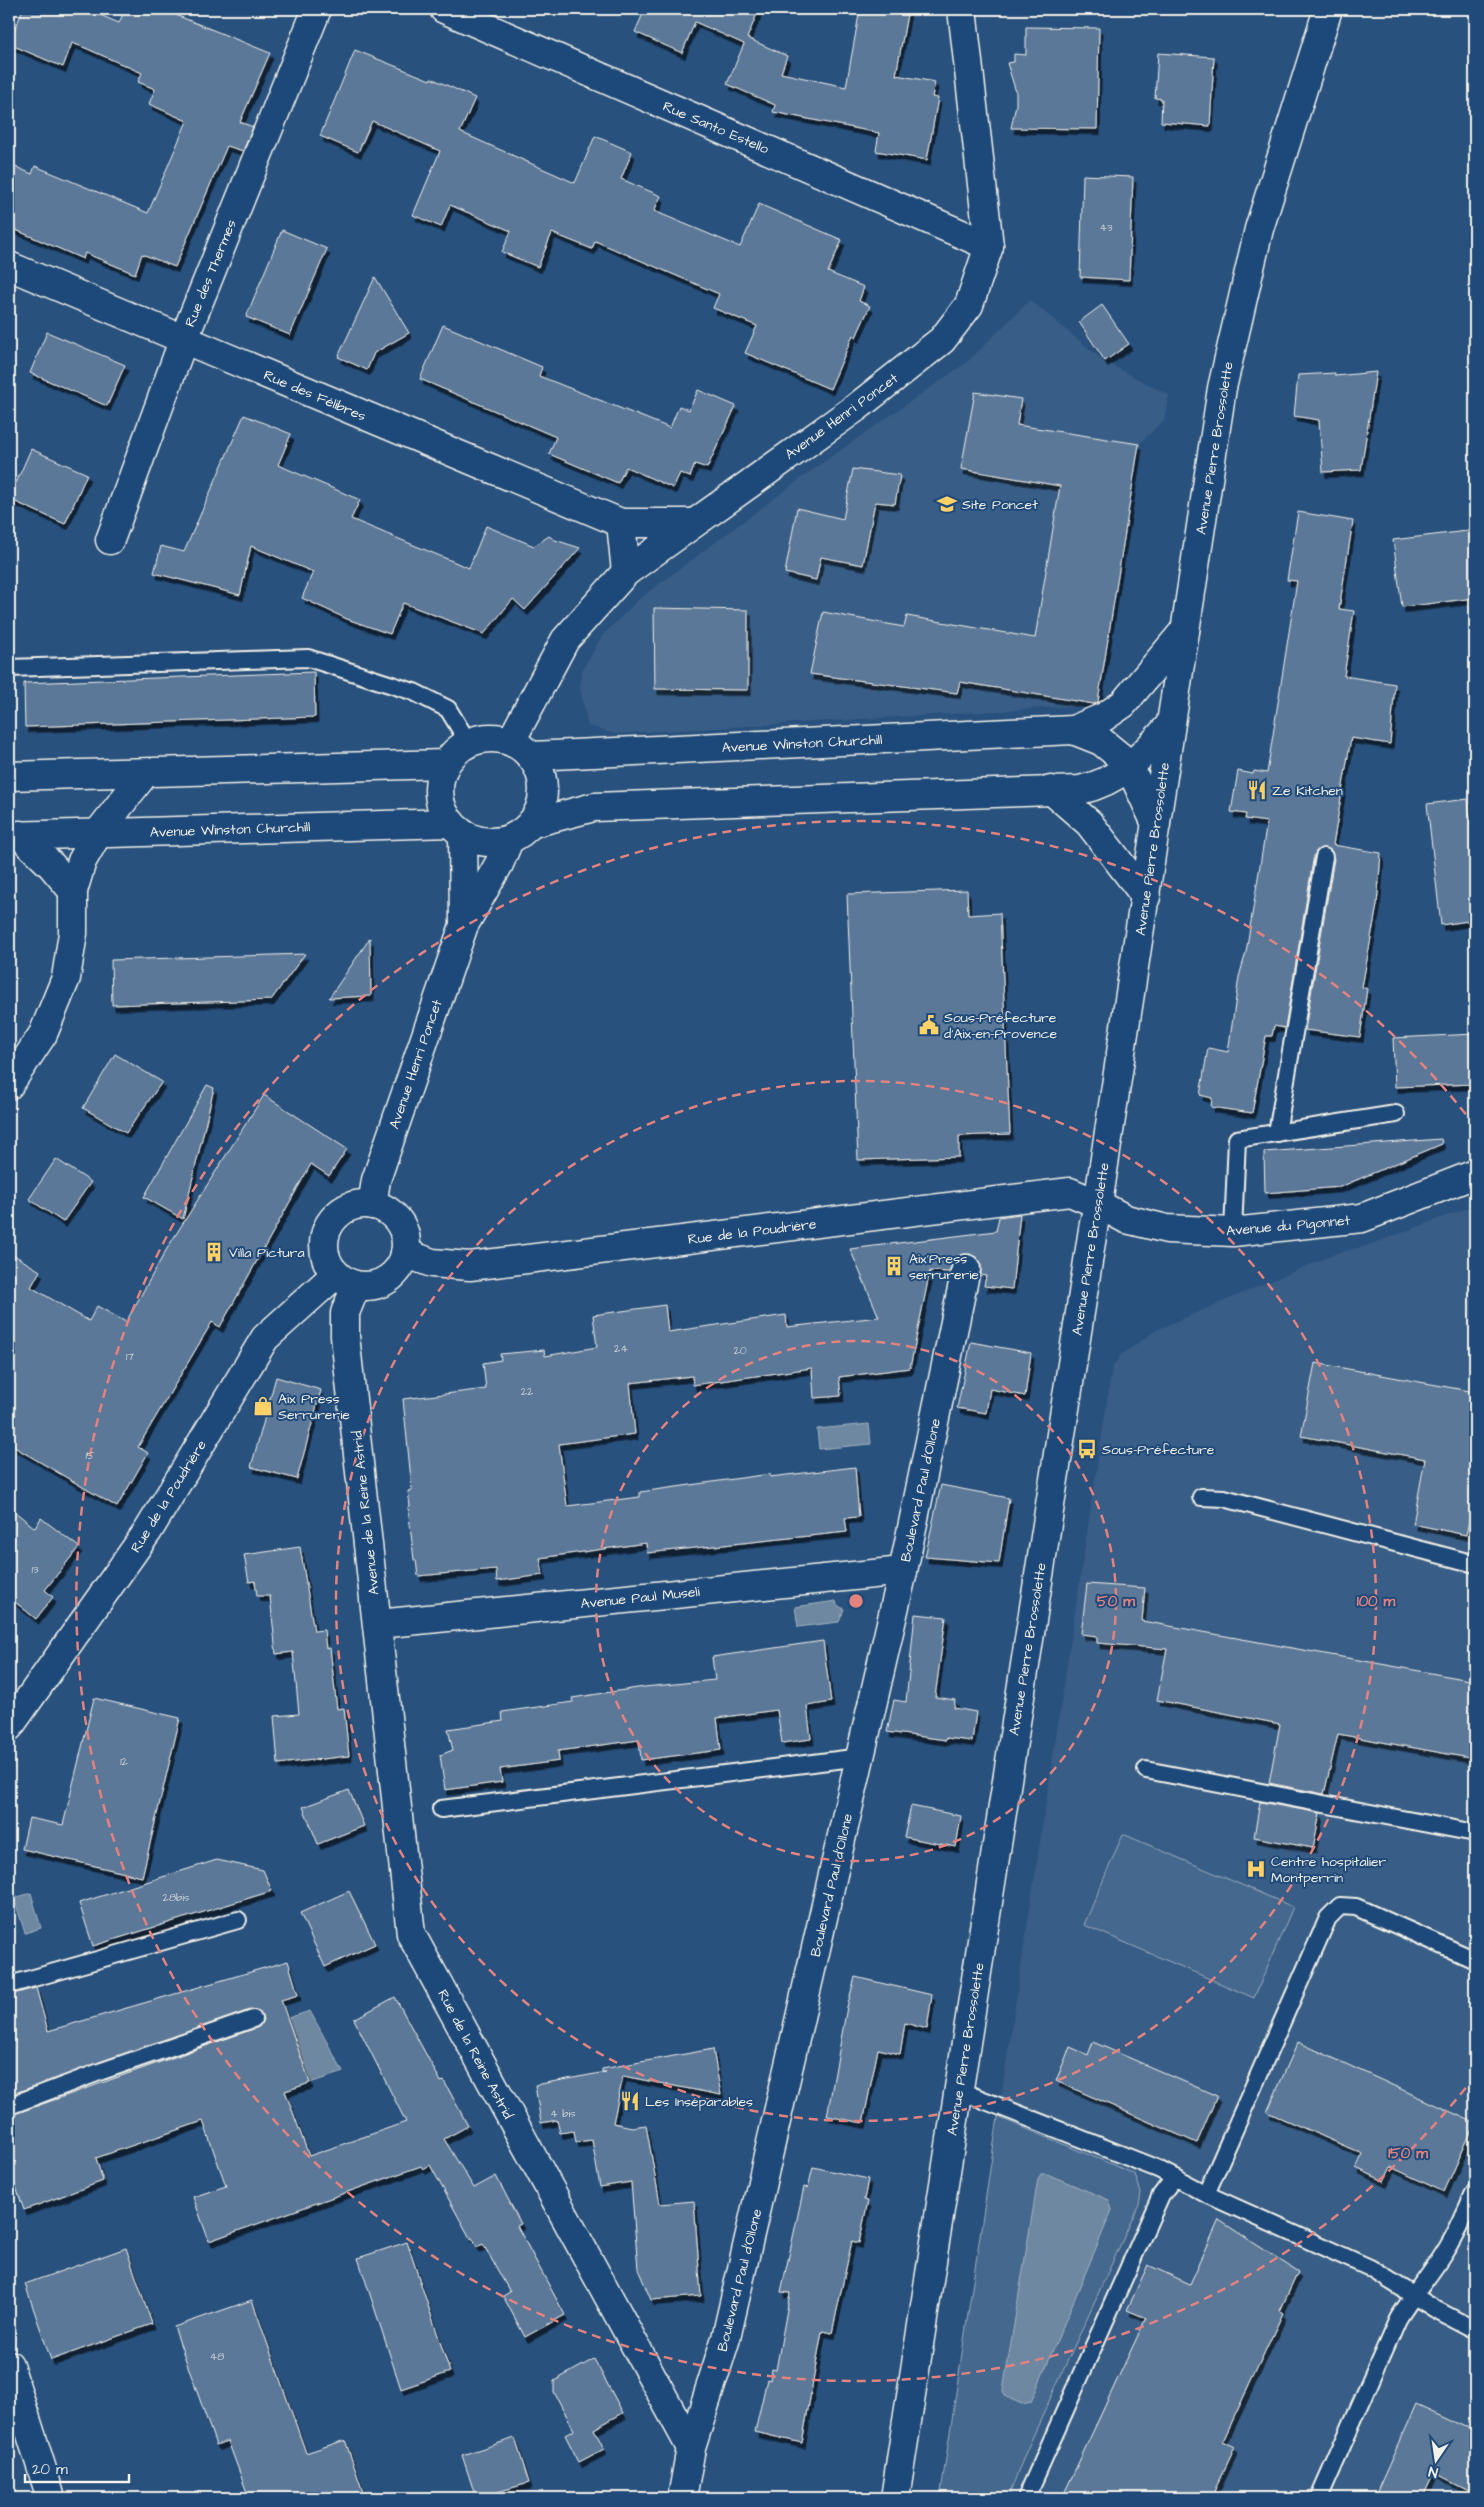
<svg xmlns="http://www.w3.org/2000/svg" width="1484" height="2507" font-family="'Architects Daughter',sans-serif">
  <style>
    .built { fill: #375d86 }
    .green { fill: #45688e; stroke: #9cacbb }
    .water { fill: #6e88a2; stroke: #a4b2be }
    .building { fill: #5b7899; stroke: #f4f1e8; filter: url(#shadow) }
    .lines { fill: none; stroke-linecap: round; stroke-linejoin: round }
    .lane-casing { stroke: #f4f1e8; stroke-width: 20 }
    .street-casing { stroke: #f4f1e8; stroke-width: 31 }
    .secondary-casing { stroke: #f4f1e8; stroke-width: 31 }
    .primary-casing { stroke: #f4f1e8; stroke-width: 31 }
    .lane { stroke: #1f4a7a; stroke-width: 16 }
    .street { stroke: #1f4a7a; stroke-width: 28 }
    .secondary { stroke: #1f4a7a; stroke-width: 28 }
    .primary { stroke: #1f4a7a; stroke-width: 28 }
    .ring { fill: none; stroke: #e4827e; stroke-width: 2.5; stroke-dasharray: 9 6 }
    .labels { text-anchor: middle; stroke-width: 4; stroke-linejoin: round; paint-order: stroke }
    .number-label { font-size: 11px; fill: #ced3d4 }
    .street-label { font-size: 14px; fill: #f4f1e8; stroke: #1f4a7a }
    .poi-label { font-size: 14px; fill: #f4f1e8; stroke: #1f4a7a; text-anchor: start }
    .centre { fill: #e4827e; stroke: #1f4a7a; stroke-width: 2.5 }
    .ring-label { font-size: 15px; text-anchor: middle; font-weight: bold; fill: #e4827e; stroke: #1f4a7a; stroke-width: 4; stroke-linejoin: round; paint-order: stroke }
  </style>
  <defs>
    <filter id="shadow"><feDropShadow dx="3" dy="5.5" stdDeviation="0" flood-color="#0009"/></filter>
  </defs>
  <rect width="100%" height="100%" fill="#28517e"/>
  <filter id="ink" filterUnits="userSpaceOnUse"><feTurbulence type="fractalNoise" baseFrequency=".02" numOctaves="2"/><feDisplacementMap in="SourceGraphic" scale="10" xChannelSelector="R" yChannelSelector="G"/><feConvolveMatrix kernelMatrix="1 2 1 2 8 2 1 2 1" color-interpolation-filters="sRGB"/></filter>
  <g filter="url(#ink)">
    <!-- built -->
    <g class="built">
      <path d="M1030,300L1104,361L1169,395L1164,420L1139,444L1098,705L615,734L588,726L580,689L581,672L602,636L639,599L819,465L967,362Z"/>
      <path d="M1475,1205V2498H940L1112,1368L1121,1355L1156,1330L1337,1253L1369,1245Z"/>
    </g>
    <!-- green -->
    <g class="green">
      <path d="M1123,1834L1293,1907L1254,1998L1084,1925Z"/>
      <path d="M998,2117L1135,2174L1141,2193L1139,2204L1025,2454L1008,2498H940Z"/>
    </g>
    <!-- water -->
    <g class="water">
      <path d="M869,1424L871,1444L819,1449L817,1429Z"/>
      <path d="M836,1601L837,1605L844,1609L839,1622L798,1627L795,1607Z"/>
      <path d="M31,1893L41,1928L25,1933L14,1898Z"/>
      <path d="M310,2011L343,2072L310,2083L288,2018Z"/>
      <path d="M1041,2174H1047L1109,2200L1112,2210L1031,2402L1022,2404L1004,2396L1003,2391L1038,2179Z"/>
    </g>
    <!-- building -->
    <g class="building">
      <path d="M23,9H86L119,23L125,9H161L270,53L240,122L253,127L243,151L227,146L175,267L142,254L135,274L85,253L83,259L9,227V164L32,174L35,166L148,213L187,121L149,104L155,89L138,82L142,73L83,47L72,43L63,67L9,44Z"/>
      <path d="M645,9H759L747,38L787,56L781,73L846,87L860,9H908L896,75L935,82L932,97L938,98L927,160L876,151L879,133L773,112L775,105L727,84L744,44L695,22L682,53L635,32Z"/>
      <path d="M1026,27L1099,28L1097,129L1011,128L1016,105V92L1007,63L1014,62V54L1026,55Z"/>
      <path d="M355,50L430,80L431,78L475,98L460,132L575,183L595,136L632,152L621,179L661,196L654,211L740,247L759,204L842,240L828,272L864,287L859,301L870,306L856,337L853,335L830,389L745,353L757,326L713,308L719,294L595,241L592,249L552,233L538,267L502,252L511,231L450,205L441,227L413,215L440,151L372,121L358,152L320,136Z"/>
      <path d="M1158,53L1214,57L1210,126L1161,122L1162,99L1155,98Z"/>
      <path d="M1083,175L1133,177L1129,280L1080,277Z"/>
      <path d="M282,230L327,249L290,335L246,317Z"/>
      <path d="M375,277L409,333L374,353L367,370L338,357Z"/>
      <path d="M1102,305L1129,344L1105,361L1079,322Z"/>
      <path d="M443,325L542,367L539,376L670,428L679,406L689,410L698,390L736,406L707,468L695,464L690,477L680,473L673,488L626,467L618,483L549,454L556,437L420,379Z"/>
      <path d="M47,332L125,365L107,406L30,373Z"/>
      <path d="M1376,372L1361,470L1323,472L1319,420L1294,416L1298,375L1335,373V376Z"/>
      <path d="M975,392L1021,399L1017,425L1139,444L1098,702L1094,704L960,682L957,693L810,674L823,612L904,627L907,616L1035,638L1060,486L961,469Z"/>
      <path d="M244,415L291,434L278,465L360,500L351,519L469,568L486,526L534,546L549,536L555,540L580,548L525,610L513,599L484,634L403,603L390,634L347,619L302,598L313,572L251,546L240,595L154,573L161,546L184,552Z"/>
      <path d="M31,449L87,474L65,524L9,499Z"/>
      <path d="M853,469L900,475L895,504L875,502L863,565L821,557L816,580L785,573L797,508L843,519Z"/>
      <path d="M1298,512L1353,521L1339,609L1354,611L1344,676L1395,684L1390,744L1351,738L1333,845L1381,853L1377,905L1362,987L1367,989L1360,1037L1305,1030L1334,859L1331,850L1321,848L1314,855L1285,1028L1274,1026L1272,1036H1266L1252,1113L1211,1107L1212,1098L1200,1095L1208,1048L1228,1052L1239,977L1246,952L1267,822L1245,819L1246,814L1231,812L1238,771L1253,774L1254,771L1267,773L1297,581L1287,580Z"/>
      <path d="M1475,530V598L1402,607L1393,540Z"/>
      <path d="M654,608L748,610V690L655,689Z"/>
      <path d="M314,672L315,717L25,727L24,683Z"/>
      <path d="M1468,799L1473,851H1475V920L1441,925L1427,804Z"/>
      <path d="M967,890L968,915L1000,913L1010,1134L959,1136V1157L858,1160L847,894Z"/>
      <path d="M370,938L371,996L329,998Z"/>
      <path d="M305,954L271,1000L112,1005L111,960Z"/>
      <path d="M1475,1034V1084L1395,1087L1393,1038Z"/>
      <path d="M115,1054L162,1082L126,1133L83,1108Z"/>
      <path d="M207,1085L214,1088L183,1219L144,1197Z"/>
      <path d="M264,1095L347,1149L329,1176L311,1164L220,1327L212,1322L138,1447L148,1453L117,1507L9,1444V1252L40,1271L31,1287L89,1321L97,1306L126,1322L168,1247Z"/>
      <path d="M1441,1139L1442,1144L1340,1187L1265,1193L1264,1152Z"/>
      <path d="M56,1159L91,1182L63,1222L29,1199Z"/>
      <path d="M1020,1214L1012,1289L984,1286L986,1276L981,1275V1264L976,1257L970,1254H962L955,1258L949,1272L930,1271L910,1368L839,1377L841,1396L814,1398L812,1368L693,1385L692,1376L630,1383L635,1434L559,1444L567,1506L640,1497V1492L770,1474V1477L855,1467L859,1517L845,1518L847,1532L647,1553L646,1543L540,1558L543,1575L497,1581L496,1569L418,1576L416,1560H414L408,1507L410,1506L408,1491L412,1490L403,1399L486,1389L483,1363L501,1360L500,1354L544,1350L545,1356L597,1347L593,1315L665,1305L668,1332L786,1315L787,1327L879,1317L850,1249L996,1231L999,1217Z"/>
      <path d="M971,1342L1031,1353L1025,1396L990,1389L986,1413L957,1408Z"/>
      <path d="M1315,1363L1475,1392V1493L1466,1535L1413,1524L1425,1459L1301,1436Z"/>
      <path d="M276,1377L321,1390L297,1479L251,1467Z"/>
      <path d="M941,1485L1009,1498L999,1563L925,1557Z"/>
      <path d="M9,1507L35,1528L41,1518L79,1547L45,1590L53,1597L36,1619L9,1597Z"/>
      <path d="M300,1547L314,1631L324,1630L326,1649L330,1648L337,1709L344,1708L349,1756L278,1764L274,1716L299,1714L293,1652L276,1654L270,1596H257L255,1581L249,1582L244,1555Z"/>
      <path d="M1087,1584L1145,1588L1142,1621L1475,1681V1759L1338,1734L1324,1794L1269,1783L1280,1724L1157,1700L1167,1649L1097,1643V1636L1081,1634Z"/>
      <path d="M915,1614L946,1617L935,1697L955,1700L954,1708L976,1712L972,1741L946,1738V1740L887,1732L894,1700L906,1702Z"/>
      <path d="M823,1641L831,1702L807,1706L811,1739L782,1743L777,1710L717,1718L721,1750L641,1760L639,1740L558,1751L559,1761L500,1769L502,1782L445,1790L440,1755L453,1750L448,1729L503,1721L502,1712L573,1702L572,1698L644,1687L715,1680L712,1657Z"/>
      <path d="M94,1698L180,1718L142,1877L22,1849L29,1818L63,1825Z"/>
      <path d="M349,1790L364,1826L318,1844L303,1807Z"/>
      <path d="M1260,1802L1320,1813L1313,1848L1254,1837Z"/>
      <path d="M911,1806L961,1816L956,1847L904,1837Z"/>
      <path d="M217,1860L263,1870L272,1891L93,1946L79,1903Z"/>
      <path d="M349,1891L375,1944L325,1967L300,1913Z"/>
      <path d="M288,1961L298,1995L281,2000L310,2083L285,2091L309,2156L406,2122L354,2019L395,1997L441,2082L444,2081L468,2126L444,2139L474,2188L496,2176L521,2224L517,2226L565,2315L525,2337L503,2296L510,2292L483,2244L477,2247L472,2238H470L430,2165L423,2169L421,2166L209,2241L193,2197L226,2186L203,2121L96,2158L103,2181L24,2210L9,2167V2116L256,2028L263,2020L259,2011L250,2010L9,2095V1995L36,1988L48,2031Z"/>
      <path d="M855,1977L932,1995L927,2029L905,2023L900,2054L878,2049L863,2123L827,2116L847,2007Z"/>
      <path d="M1093,2042L1217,2096L1197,2143L1056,2081L1070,2047L1088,2055Z"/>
      <path d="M1298,2042L1475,2123L1444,2192L1391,2167L1384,2181L1356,2168L1363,2154L1267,2112Z"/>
      <path d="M713,2049L721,2095L623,2076L613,2123L632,2127L646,2125L660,2204L694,2201L701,2296L651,2300L638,2269L631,2182L600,2187L592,2140L576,2142L574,2131L560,2133L557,2120L541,2123L535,2085L606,2072H602V2069Z"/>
      <path d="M813,2167L868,2179L864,2200L868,2201L859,2243L852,2241L832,2333L822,2331L802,2443L755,2432L767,2379L770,2380L772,2369L776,2370L790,2293L781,2292L804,2187L808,2188Z"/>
      <path d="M1219,2220L1298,2272L1280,2311L1283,2313L1223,2441L1235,2447L1211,2498H1062L1146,2318L1127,2310L1148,2265L1190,2284Z"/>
      <path d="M407,2242L450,2372L401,2389L358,2258Z"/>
      <path d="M126,2248L152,2324L51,2360L25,2284Z"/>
      <path d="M252,2300L306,2453L345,2440L365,2498H249L228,2441L216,2445L174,2327Z"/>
      <path d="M594,2359L623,2413L594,2429L604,2449L579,2462L565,2435L574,2430L554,2392V2381Z"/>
      <path d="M1416,2405L1475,2432V2494L1435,2474L1424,2498H1374Z"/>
      <path d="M515,2438L529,2483L476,2498L462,2455Z"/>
    </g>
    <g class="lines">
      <defs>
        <g id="lane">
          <path d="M9,668L308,658L414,692L448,709L468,742"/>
          <path d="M1277,1133L1324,857"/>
          <path d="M1233,1232L1237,1139L1396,1114"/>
          <path d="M1201,1497L1224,1498L1475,1564"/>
          <path d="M1146,1770L1475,1833"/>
          <path d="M441,1809L861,1757"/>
          <path d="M1475,1960L1356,1907L1340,1906L1328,1918L1206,2194L1370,2268L1435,2309L1475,2330"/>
          <path d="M9,1985L238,1920"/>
          <path d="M958,2090L1158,2169L1206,2194"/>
          <path d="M9,2106L102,2071L253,2019"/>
          <path d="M1026,2498L1161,2195L1174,2178"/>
          <path d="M1319,2498L1398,2319C1414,2293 1435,2270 1450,2243C1460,2226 1467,2208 1475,2191"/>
        </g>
        <g id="street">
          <path d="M444,9L989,246"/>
          <path d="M9,266L621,523L626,572"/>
          <path d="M621,523H694"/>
          <path d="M110,540L183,341L317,9"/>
          <path d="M511,741L565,640L626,572L857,407L942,340L969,305L989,246L962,9"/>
          <path d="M463,834L464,924"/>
          <path d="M20,835L52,866L73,891"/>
          <path d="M9,1085L43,1034L66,978L73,933V891L82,861L98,833L145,773"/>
          <circle cx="365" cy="1245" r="41"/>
          <path d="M372,1205L376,1180L464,925L499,864L509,840"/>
          <path d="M405,1253L432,1263L470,1266L1070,1192L1098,1204"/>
          <path d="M356,1286L345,1313V1336L411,1934L691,2448"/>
          <path d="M378,1624L903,1571"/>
          <path d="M9,1727L148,1531L265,1338L336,1274"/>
          <path d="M9,2365L51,2498"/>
          <path d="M682,2498L691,2448L726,2338L903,1571L966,1269"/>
        </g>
        <g id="secondary">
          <path d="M1073,730L1101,741L1128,763L1156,824"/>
          <circle cx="491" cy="790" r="52"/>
          <path d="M532,756L1073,730L1104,717L1123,704L1185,630"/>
          <path d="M9,776L445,764"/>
          <path d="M1051,790L1089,823L1146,897"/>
          <path d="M533,823L594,807L1080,790C1121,781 1142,756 1169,726"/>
          <path d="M9,836L451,823"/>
          <path d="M1098,1204L1126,1219L1167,1229L1233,1232L1362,1218L1475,1174"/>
        </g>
        <path id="primary" d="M895,2498L1094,1223L1098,1204L1222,388L1259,229L1328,9"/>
      </defs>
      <!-- lane casing -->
      <use href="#lane" class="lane-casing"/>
      <!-- street casing -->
      <use href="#street" class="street-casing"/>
      <!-- secondary casing -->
      <use href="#secondary" class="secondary-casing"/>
      <!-- primary casing -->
      <use href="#primary" class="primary-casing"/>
      <!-- lane -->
      <use href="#lane" class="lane"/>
      <!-- street -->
      <use href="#street" class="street"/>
      <!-- secondary -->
      <use href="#secondary" class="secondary"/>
      <!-- primary -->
      <use href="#primary" class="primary"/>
    </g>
  </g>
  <!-- distance rings -->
  <g class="ring">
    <circle cx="856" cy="1601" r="260"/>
    <circle cx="856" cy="1601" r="520"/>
    <path d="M1475 2076A780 780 0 1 1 1475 1126"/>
  </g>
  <!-- icons -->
  <defs>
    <symbol id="university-bare" viewBox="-9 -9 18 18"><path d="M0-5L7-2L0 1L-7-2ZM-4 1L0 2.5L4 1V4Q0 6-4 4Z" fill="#ffd166" stroke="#1f4a7a" stroke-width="2.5" paint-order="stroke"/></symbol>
    <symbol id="restaurant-bare" viewBox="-9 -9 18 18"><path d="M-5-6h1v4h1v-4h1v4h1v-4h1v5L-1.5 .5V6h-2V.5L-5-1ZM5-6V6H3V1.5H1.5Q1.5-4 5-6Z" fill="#ffd166" stroke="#1f4a7a" stroke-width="2.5" paint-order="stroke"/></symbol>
    <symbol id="civic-bare" viewBox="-9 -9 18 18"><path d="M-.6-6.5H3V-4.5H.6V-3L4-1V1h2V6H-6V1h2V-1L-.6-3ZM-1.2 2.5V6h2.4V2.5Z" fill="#ffd166" stroke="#1f4a7a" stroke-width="2.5" paint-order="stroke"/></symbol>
    <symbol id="building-bare" viewBox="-9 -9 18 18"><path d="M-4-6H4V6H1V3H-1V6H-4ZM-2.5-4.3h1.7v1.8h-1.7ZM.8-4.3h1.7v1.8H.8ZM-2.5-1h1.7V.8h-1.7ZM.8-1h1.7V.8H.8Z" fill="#ffd166" stroke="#1f4a7a" stroke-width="2.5" paint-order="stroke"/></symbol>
    <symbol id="shop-bare" viewBox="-9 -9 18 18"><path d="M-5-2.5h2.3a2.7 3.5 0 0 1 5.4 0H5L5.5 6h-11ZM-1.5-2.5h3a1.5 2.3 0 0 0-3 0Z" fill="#ffd166" stroke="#1f4a7a" stroke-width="2.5" paint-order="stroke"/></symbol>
    <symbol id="bus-bare" viewBox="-9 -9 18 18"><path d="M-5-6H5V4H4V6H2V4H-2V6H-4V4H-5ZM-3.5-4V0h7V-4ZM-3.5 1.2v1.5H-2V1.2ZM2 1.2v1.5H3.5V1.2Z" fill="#ffd166" stroke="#1f4a7a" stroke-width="2.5" paint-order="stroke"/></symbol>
    <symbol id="hospital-bare" viewBox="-9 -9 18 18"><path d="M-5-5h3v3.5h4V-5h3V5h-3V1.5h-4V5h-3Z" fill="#ffd166" stroke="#1f4a7a" stroke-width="2.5" paint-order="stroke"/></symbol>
  </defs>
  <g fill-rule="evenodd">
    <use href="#university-bare" x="933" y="490" width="28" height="28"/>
    <use href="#restaurant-bare" x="1243" y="776" width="28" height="28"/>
    <use href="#civic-bare" x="915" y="1011" width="28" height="28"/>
    <use href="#building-bare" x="200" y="1238" width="28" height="28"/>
    <use href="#building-bare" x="880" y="1252" width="28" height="28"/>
    <use href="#shop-bare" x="249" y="1392" width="28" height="28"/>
    <use href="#bus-bare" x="1073" y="1435" width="28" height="28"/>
    <use href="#hospital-bare" x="1242" y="1855" width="28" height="28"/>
    <use href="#restaurant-bare" x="616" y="2087" width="28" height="28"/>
  </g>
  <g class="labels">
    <!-- number labels -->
    <g class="number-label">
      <text x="1106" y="231">43</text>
      <text x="621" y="1352">24</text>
      <text x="740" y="1354">20</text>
      <text x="130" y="1360">17</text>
      <text x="527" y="1395">22</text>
      <text x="90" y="1459">15</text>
      <text x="35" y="1573">13</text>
      <text x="124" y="1765">12</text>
      <text x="176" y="1901">28bis</text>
      <text x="563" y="2117">4 bis</text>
      <text x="217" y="2360">48</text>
    </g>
    <!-- street labels -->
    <g class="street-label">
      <text transform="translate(716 127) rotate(23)" y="5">Rue Santo Estello</text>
      <text transform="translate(210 273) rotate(-68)" y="5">Rue des Thermes</text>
      <text transform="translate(315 395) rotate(23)" y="5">Rue des Félibres</text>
      <text transform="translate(841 416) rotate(-36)" y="5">Avenue Henri Poncet</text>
      <text transform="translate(1214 448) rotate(-81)" y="5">Avenue Pierre Brossolette</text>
      <text transform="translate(802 743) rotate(-3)" y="5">Avenue Winston Churchill</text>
      <text transform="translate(230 829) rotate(-2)" y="5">Avenue Winston Churchill</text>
      <text transform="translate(1152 849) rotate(-82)" y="5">Avenue Pierre Brossolette</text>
      <text transform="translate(415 1064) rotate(-71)" y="5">Avenue Henri Poncet</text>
      <text transform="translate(1288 1225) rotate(-5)" y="5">Avenue du Pigonnet</text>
      <text transform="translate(752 1231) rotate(-7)" y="5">Rue de la Poudrière</text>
      <text transform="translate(1090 1249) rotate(-81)" y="5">Avenue Pierre Brossolette</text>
      <text transform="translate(920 1490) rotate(-78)" y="5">Boulevard Paul d'Ollone</text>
      <text transform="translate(168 1496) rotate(-58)" y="5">Rue de la Poudrière</text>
      <text transform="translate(365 1513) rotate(-96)" y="5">Avenue de la Reine Astrid</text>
      <text transform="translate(640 1597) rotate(-6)" y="5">Avenue Paul Museli</text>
      <text transform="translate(1027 1649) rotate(-81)" y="5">Avenue Pierre Brossolette</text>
      <text transform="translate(831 1885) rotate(-77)" y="5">Boulevard Paul d'Ollone</text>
      <text transform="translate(965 2049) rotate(-81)" y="5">Avenue Pierre Brossolette</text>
      <text transform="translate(476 2054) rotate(62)" y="5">Rue de la Reine Astrid</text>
      <text transform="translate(739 2280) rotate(-76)" y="5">Boulevard Paul d'Ollone</text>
    </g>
    <!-- poi labels -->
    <g class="poi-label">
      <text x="962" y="509">Site Poncet</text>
      <text x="1272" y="795">Ze Kitchen</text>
      <text x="944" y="1022">Sous-Préfecture<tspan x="944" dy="16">d'Aix-en-Provence</tspan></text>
      <text x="229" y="1257">Villa Pictura</text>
      <text x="909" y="1263">Aix'Press<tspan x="909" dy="16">serrurerie</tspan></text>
      <text x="278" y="1403">Aix Press<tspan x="278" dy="16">Serrurerie</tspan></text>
      <text x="1102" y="1454">Sous-Préfecture</text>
      <text x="1271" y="1866">Centre hospitalier<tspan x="1271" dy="16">Montperrin</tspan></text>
      <text x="645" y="2106">Les Inséparables</text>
    </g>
  </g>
  <circle cx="856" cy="1601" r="8" class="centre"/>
  <g class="ring-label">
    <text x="1116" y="1606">50 m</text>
    <text x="1376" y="1606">100 m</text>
    <text x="1408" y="2158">150 m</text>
  </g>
  <!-- margin -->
  <rect width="1484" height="2507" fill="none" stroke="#1f4a7a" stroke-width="30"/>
  <rect x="15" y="15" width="1454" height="2477" fill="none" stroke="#f4f1e8" stroke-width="2" filter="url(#ink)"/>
  <!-- north arrow -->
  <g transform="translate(1436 2460) rotate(193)" stroke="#1f4a7a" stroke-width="4" paint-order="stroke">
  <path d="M0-4L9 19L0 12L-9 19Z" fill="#f4f1e8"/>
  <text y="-8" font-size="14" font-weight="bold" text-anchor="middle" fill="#f4f1e8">N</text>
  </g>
  <!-- scale -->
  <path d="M25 2474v8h104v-8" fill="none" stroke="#f4f1e8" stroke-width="2.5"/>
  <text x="32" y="2474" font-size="15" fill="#f4f1e8" stroke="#1f4a7a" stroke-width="4" paint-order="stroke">20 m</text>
</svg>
